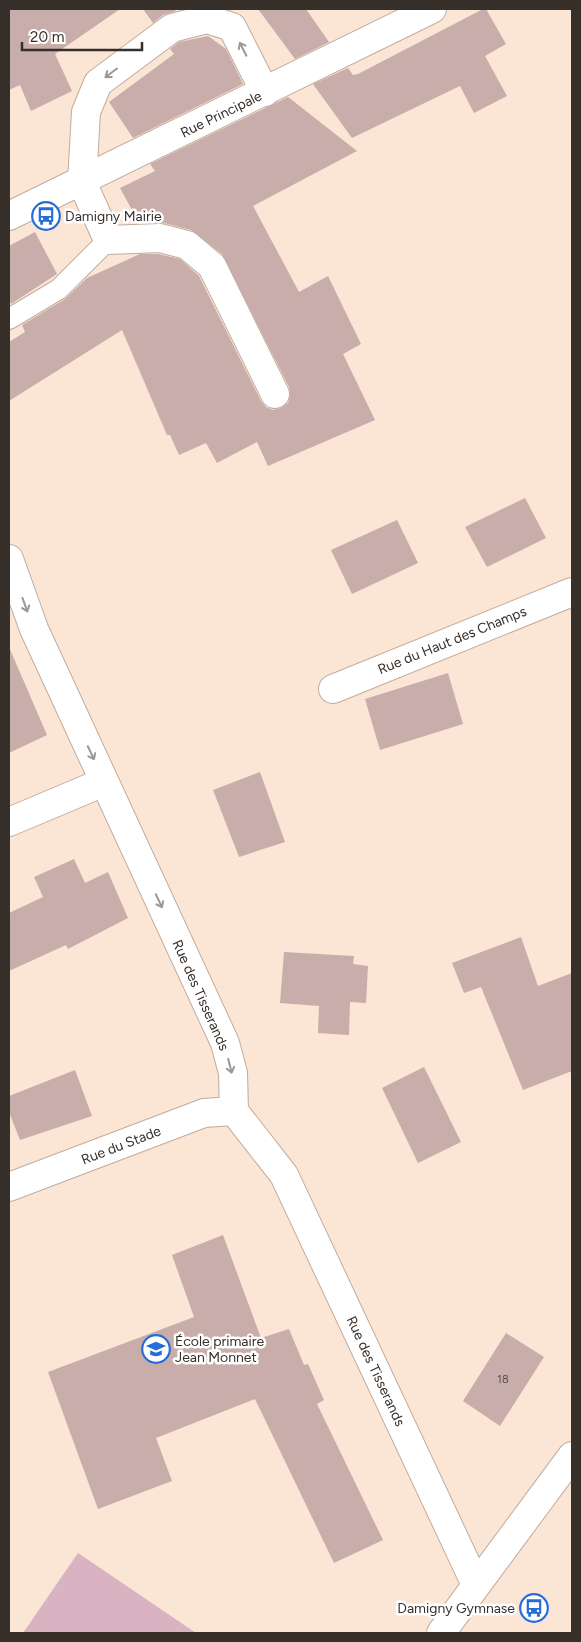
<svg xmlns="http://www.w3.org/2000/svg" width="581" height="1642" font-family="Figtree,sans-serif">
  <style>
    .pitch { fill: #d9b3c1 }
    .building { fill: #c8adaa }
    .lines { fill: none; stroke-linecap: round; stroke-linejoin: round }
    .service-casing { stroke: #c1ac9d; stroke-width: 22 }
    .minor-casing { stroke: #c1ac9d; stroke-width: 30 }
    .tertiary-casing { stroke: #c1ac9d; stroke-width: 30 }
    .service { stroke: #fff; stroke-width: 20 }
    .minor { stroke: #fff; stroke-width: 28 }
    .tertiary { stroke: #fff; stroke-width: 28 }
    .oneway { stroke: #9b9794 }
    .labels { text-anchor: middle; stroke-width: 5; stroke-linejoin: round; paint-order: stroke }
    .number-label { font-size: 11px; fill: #5b4e49 }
    .street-label { font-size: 14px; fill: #372f29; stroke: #fff }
    .poi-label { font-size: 14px; fill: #372f29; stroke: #fff; text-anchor: start }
  </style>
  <rect width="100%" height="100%" fill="#fbe5d5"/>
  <!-- pitch -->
  <path class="pitch" d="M78,1553L196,1633H23Z"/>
  <!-- building -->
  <g class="building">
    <path d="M9,9H120L55,54L72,91L31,111L20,85L9,90Z"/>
    <path d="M143,9H173L176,11L163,15L153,23Z"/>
    <path d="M258,9H306L329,42L295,59Z"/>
    <path d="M483,9H486L506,44L485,56L507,96L474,113L460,86L352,138L313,84L348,68L353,75L358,74Z"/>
    <path d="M208,36L226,49L243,84L133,138L109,102L174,54L170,49L179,42Z"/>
    <path d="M288,97L357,151L253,206L299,292L328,276L361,344L343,354L375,420L268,466L257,442L217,463L206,443L179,455L170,435H167L122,330L9,401V342L25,332L22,325L65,299L87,278L140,254H158L180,259L199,276L261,401L266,407L273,410L281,408L288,403L290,396L289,387L222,254L191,230L164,223H139L120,188L155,171L150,164Z"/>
    <path d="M35,232L57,274L11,304L9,299V246Z"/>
    <path d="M525,498L546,538L487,567L465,527Z"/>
    <path d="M397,520L418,563L352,594L331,550Z"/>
    <path d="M9,647L47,735L9,753Z"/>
    <path d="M448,673L463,724L380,750L365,699Z"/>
    <path d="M260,772L285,842L239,857L213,790Z"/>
    <path d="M74,859L85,883L108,872L128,918L68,949L66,945L9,971V913L43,897L34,877Z"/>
    <path d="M521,937L538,986L572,973V1071L523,1090L481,987L464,993L452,963Z"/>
    <path d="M284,952L354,956L353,964L368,966L366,1003L350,1002L349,1035L318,1033L319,1006L280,1003Z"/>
    <path d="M424,1067L461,1142L418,1163L382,1088Z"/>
    <path d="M75,1070L92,1116L20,1140L9,1112V1096Z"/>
    <path d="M223,1235L261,1338L289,1329L304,1365L308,1364L324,1400L317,1404L383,1540L334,1563L255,1399L156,1438L172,1481L98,1509L48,1372L194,1317L172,1255Z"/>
    <path d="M506,1333L544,1357L500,1426L463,1401Z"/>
  </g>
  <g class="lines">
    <defs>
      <path id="service" d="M9,319L59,289L108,240"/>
      <g id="minor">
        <path d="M265,92L232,27L207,19L172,28L98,83L86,112L82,182L108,240L160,238L187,245L212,266L275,394"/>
        <path d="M9,559L34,629L225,1043L233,1073L234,1111L284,1175L476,1585"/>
        <path d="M333,689L572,592"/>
        <path d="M9,822L104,782"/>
        <path d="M9,1187L204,1113L234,1111"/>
      </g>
      <g id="tertiary">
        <path d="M9,216L432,9"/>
        <path d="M441,1633L572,1456"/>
      </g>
    </defs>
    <!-- service casing -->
    <use href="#service" class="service-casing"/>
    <!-- minor casing -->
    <use href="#minor" class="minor-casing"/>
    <!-- tertiary casing -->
    <use href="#tertiary" class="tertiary-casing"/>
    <!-- service -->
    <use href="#service" class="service"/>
    <!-- minor -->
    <use href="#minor" class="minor"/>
    <!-- tertiary -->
    <use href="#tertiary" class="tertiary"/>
  </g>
  <!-- one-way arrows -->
  <defs><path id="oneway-shaft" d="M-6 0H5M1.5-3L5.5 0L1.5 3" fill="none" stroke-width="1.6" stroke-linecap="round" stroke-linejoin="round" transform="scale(1.25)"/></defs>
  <g class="oneway">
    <use href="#oneway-shaft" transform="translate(243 49) rotate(-117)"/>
    <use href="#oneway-shaft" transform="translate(111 73) rotate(143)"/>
    <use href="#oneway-shaft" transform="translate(25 605) rotate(70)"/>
    <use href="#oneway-shaft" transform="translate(91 753) rotate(65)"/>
    <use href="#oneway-shaft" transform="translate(159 901) rotate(65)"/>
    <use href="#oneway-shaft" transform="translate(230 1066) rotate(76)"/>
  </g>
  <!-- icons -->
  <defs>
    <symbol id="bus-ring" viewBox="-11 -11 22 22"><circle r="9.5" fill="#fff" stroke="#256dd8" stroke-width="1.5"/><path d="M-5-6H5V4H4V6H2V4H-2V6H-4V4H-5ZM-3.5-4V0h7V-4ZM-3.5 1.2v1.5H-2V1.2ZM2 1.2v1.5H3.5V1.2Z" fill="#256dd8"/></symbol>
    <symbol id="school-ring" viewBox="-11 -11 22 22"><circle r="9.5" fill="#fff" stroke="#256dd8" stroke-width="1.5"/><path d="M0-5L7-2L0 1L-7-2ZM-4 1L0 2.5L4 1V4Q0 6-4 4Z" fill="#256dd8"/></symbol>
  </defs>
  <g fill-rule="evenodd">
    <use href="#bus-ring" x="30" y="200" width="32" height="32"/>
    <use href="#school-ring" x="140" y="1333" width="32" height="32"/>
    <use href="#bus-ring" x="518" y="1592" width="32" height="32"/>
  </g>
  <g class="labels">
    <!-- number labels -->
    <g class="number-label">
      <text x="503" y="1383">18</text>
    </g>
    <!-- street labels -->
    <g class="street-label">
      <text transform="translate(221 114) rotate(-26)" y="5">Rue Principale</text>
      <text transform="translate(452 640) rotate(-22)" y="5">Rue du Haut des Champs</text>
      <text transform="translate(201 995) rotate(66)" y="5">Rue des Tisserands</text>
      <text transform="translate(121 1145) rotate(-21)" y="5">Rue du Stade</text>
      <text transform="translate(376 1371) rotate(65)" y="5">Rue des Tisserands</text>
    </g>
    <!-- poi labels -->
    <g class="poi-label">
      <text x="65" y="221">Damigny Mairie</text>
      <text x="175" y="1346">École primaire<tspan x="175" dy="16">Jean Monnet</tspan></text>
      <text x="515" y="1613" text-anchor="end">Damigny Gymnase</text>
    </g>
  </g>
  <!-- border -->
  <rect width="581" height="1642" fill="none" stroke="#372f29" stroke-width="20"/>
  <!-- scale -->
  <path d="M22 42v8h120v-8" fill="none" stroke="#372f29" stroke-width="2.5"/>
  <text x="30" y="42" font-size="15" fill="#372f29" stroke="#ffffff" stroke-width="4" paint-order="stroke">20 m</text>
</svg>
